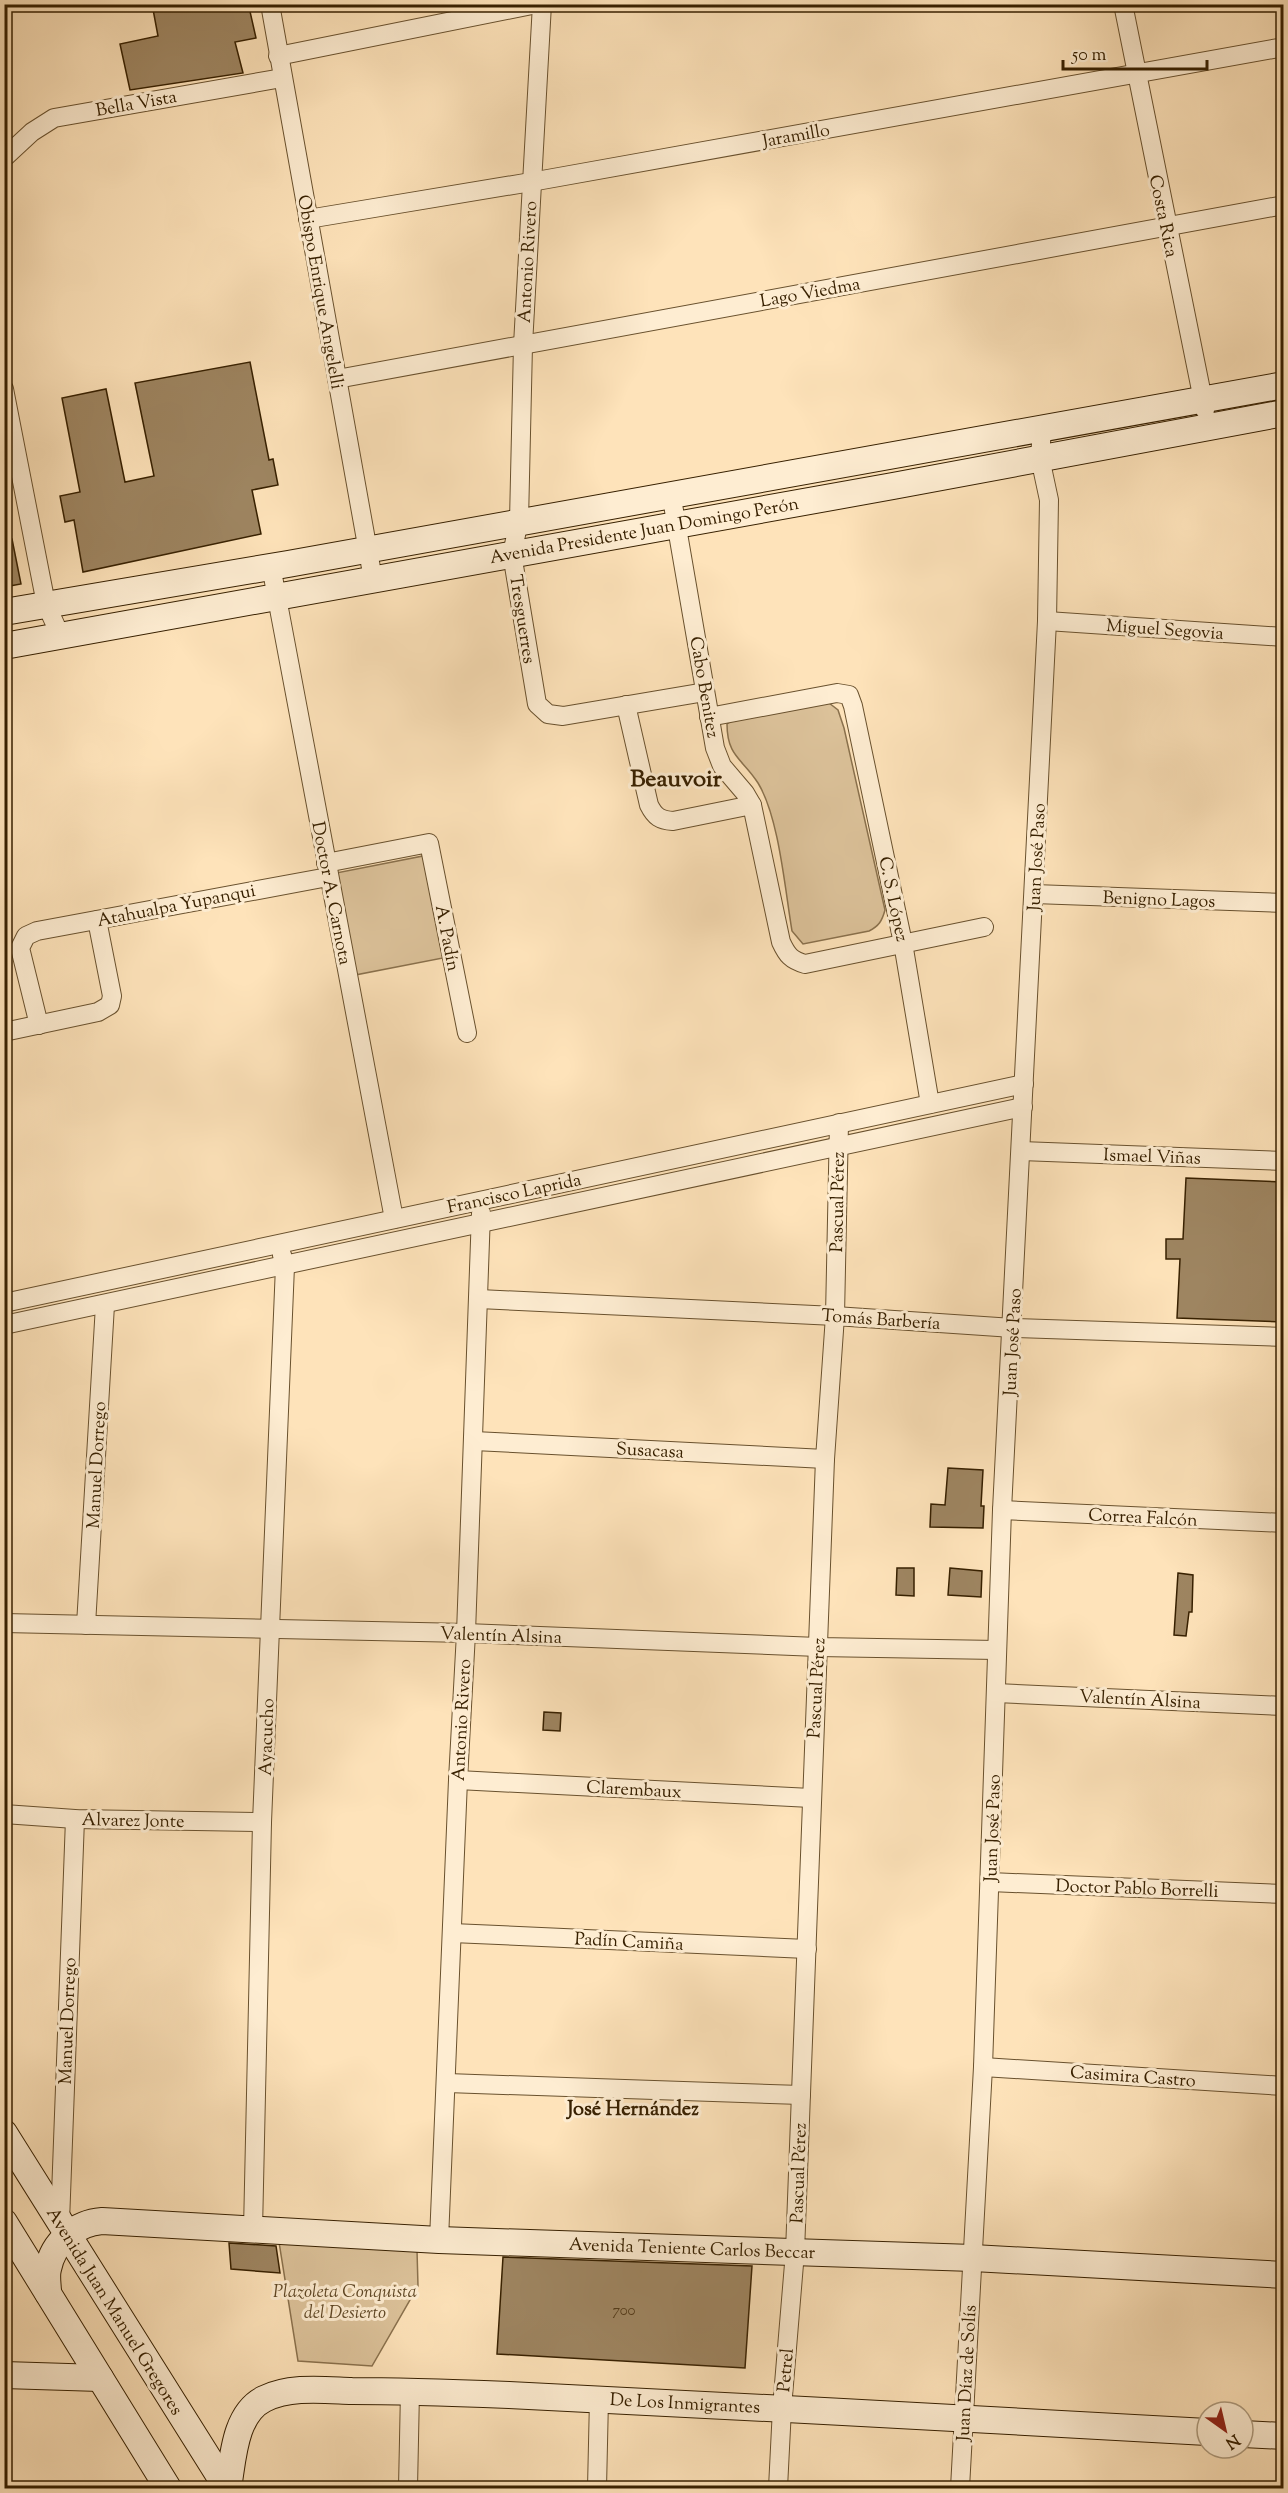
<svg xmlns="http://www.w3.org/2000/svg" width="1288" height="2493" font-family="'Sorts Mill Goudy',serif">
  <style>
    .green { fill: #dcc29a; stroke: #8a714d; stroke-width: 1.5 }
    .building { fill: #9e8561; stroke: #372000; stroke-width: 1.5 }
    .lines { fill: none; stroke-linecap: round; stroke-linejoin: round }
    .street-casing { stroke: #69512e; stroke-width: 20 }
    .secondary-casing { stroke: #372000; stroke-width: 28 }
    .street { stroke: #feedd2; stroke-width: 18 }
    .secondary { stroke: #feedd2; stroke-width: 26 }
    .labels { text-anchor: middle; stroke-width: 6; stroke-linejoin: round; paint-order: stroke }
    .number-label { font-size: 15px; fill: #513918 }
    .street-label { font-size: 18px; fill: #372000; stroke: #feedd2 }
    .park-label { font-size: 18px; font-style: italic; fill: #604826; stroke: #feedd2 }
    .neighbourhood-label { font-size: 20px; font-weight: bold; fill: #372000; stroke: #feedd2 }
    .district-label { font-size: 24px; font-weight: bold; fill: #372000; stroke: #feedd2 }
  </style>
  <rect width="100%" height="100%" fill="#fee3ba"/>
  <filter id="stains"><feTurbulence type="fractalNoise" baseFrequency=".00333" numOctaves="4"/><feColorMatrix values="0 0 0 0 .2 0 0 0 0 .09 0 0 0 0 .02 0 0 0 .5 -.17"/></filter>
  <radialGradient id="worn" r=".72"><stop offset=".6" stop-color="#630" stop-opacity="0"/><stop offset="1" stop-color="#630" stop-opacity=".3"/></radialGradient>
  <!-- green -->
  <g class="green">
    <path d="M829,703L838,710L844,728L885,910C882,921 879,926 869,931L803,944L792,931C785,890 779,817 758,783C743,759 727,757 727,724L733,720Z"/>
    <path d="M423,856L443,958L355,975L336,873Z"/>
    <path d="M279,2242L417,2250L418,2286L372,2366L298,2361Z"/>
  </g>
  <!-- building -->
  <g class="building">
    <path d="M152,4H227L228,11L249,7L256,38L235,42L243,73L130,90L120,44L158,36Z"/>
    <path d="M250,362L269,460L273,459L278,485L252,490L261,534L83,572L74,520L65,522L60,496L80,492L62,398L106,389L125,482L154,476L135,383Z"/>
    <path d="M12,539L21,584L4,587V540Z"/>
    <path d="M1186,1178L1284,1182V1322L1177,1318L1180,1259H1166V1239H1183Z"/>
    <path d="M948,1468L983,1470L981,1506H984L983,1528L930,1527L931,1504L945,1505Z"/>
    <path d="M897,1568H914V1596L896,1595Z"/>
    <path d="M950,1568L982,1571L981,1597L948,1595Z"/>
    <path d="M1178,1573L1193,1575L1192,1612H1189L1186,1636L1174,1635Z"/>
    <path d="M544,1712L561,1713L560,1731L543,1730Z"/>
    <path d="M229,2243L276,2246L280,2273L231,2269Z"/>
    <path d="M503,2257L752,2266L745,2368L497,2354Z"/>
  </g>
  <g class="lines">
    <defs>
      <g id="street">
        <path d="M270,4L373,579"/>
        <path d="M542,4L523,345L519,521L512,554L537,704L548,714L563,716L705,692"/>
        <path d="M1123,4L1205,410"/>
        <path d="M278,56L537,4"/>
        <path d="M4,158L32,132L54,118L282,78"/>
        <path d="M308,219L531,182L1284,47"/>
        <path d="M337,379L1284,205"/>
        <path d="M4,389L46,604L60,635"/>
        <path d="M671,493L715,748L722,766L745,793L752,805L781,942C787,955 791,960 805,964L984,927"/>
        <path d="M271,566L394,1219"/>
        <path d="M1047,621L1284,637"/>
        <path d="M626,705L649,805C655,817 660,820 673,821L752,805"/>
        <path d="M709,717L837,693L849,695L853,706L903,943L930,1104"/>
        <path d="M326,863L429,843L467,1033"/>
        <path d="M1034,894L1284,903"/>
        <path d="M39,1025L20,948L26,936L37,931L328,877"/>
        <path d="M4,1032L98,1012L110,1005L112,996L97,920"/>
        <path d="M1021,1151L1284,1161"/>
        <path d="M479,1299L835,1316L1013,1328L1284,1337"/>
        <path d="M4,1303L1024,1084"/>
        <path d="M4,1325L1023,1107"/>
        <path d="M474,1441L825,1459"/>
        <path d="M1002,1510L1284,1523"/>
        <path d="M4,1623L466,1633L818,1647L997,1650"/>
        <path d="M86,1625L105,1305"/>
        <path d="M996,1693L1284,1706"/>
        <path d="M458,1780L811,1798"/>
        <path d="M4,1814L75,1819L262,1822"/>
        <path d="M990,1882L1284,1894"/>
        <path d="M452,1933L807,1949"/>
        <path d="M983,2067L1284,2086"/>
        <path d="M447,2083L801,2095"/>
        <path d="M60,2222L75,1819"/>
        <path d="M253,2230L262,1822L285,1266L282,1255"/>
        <path d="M439,2240L458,1780L466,1633L481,1213"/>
        <path d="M408,2488L410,2391"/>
        <path d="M597,2488L599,2399"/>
        <path d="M778,2488L782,2408L795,2252L825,1459L835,1316L839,1123"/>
        <path d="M960,2488L983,2067L1002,1510L1047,621L1049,500L1040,458L1042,428"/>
      </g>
      <g id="secondary">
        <path d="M4,612L288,564L1284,385"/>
        <path d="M4,646L893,486L1284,413"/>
        <path d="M4,2133L227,2488"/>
        <path d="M4,2222L168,2488"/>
        <path d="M48,2293C48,2285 46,2276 48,2269C53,2242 76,2223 102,2221L439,2240L973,2258L1284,2275"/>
        <path d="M4,2375L100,2378"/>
        <path d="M1243,2434L1284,2436"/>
        <path d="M228,2488C233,2460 234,2414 264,2399C290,2386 323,2390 352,2391C404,2391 457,2393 509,2395C742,2406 974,2419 1207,2432"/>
      </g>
    </defs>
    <!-- street casing -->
    <use href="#street" class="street-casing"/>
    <!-- secondary casing -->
    <use href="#secondary" class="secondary-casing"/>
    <!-- street -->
    <use href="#street" class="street"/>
    <!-- secondary -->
    <use href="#secondary" class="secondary"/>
  </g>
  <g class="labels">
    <!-- number labels -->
    <g class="number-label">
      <text x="624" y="2315">700</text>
    </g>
    <!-- street labels -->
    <g class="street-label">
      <text transform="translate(136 103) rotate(-10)" y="6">Bella Vista</text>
      <text transform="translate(796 135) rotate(-10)" y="6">Jaramillo</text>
      <text transform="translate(1164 216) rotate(78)" y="6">Costa Rica</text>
      <text transform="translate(527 262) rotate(-87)" y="6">Antonio Rivero</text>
      <text transform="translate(321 292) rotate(80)" y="6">Obispo Enrique Angelelli</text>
      <text transform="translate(810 292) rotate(-10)" y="6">Lago Viedma</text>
      <text transform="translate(644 530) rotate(-10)" y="6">Avenida Presidente Juan Domingo Perón</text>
      <text transform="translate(523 619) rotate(81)" y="6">Tresguerres</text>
      <text transform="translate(1165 629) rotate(4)" y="6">Miguel Segovia</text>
      <text transform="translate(705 687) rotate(80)" y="6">Cabo Benitez</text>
      <text transform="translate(1036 857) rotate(-87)" y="6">Juan José Paso</text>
      <text transform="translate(332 893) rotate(79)" y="6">Doctor A. Carnota</text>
      <text transform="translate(894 899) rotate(78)" y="6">C. S. López</text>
      <text transform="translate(1159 899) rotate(2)" y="6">Benigno Lagos</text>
      <text transform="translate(176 905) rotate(-11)" y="6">Atahualpa Yupanqui</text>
      <text transform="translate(448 938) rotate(79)" y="6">A. Padín</text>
      <text transform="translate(1152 1156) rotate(2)" y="6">Ismael Viñas</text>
      <text transform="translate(514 1193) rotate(-12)" y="6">Francisco Laprida</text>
      <text transform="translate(837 1202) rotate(-89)" y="6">Pascual Pérez</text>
      <text transform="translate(881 1319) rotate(4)" y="6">Tomás Barbería</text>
      <text transform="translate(1012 1342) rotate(-87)" y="6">Juan José Paso</text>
      <text transform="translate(650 1450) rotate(3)" y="6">Susacasa</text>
      <text transform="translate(96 1465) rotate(-87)" y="6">Manuel Dorrego</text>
      <text transform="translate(1143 1517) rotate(3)" y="6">Correa Falcón</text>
      <text transform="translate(501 1635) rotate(2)" y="6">Valentín Alsina</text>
      <text transform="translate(816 1688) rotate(-87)" y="6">Pascual Pérez</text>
      <text transform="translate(1140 1699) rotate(3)" y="6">Valentín Alsina</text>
      <text transform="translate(461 1720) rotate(-87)" y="6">Antonio Rivero</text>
      <text transform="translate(266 1737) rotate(-88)" y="6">Ayacucho</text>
      <text transform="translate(634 1789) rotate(3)" y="6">Clarembaux</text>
      <text transform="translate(133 1820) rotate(1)" y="6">Alvarez Jonte</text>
      <text transform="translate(992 1828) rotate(-88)" y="6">Juan José Paso</text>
      <text transform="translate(1137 1888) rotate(2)" y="6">Doctor Pablo Borrelli</text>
      <text transform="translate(629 1941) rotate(3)" y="6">Padín Camiña</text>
      <text transform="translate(67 2021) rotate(-88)" y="6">Manuel Dorrego</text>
      <text transform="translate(1133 2076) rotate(4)" y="6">Casimira Castro</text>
      <text transform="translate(798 2173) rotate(-88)" y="6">Pascual Pérez</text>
      <text transform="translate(692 2248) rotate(2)" y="6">Avenida Teniente Carlos Beccar</text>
      <text transform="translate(115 2311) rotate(58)" y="6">Avenida Juan Manuel Gregores</text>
      <text transform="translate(785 2370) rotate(-85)" y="6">Petrel</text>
      <text transform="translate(966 2373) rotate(-87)" y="6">Juan Díaz de Solís</text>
      <text transform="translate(685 2403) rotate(3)" y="6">De Los Inmigrantes</text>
    </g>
    <!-- park labels -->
    <g class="park-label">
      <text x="345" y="2297">Plazoleta Conquista<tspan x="345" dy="21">del Desierto</tspan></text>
    </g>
    <!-- neighbourhood labels -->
    <g class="neighbourhood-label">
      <text x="633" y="2115">José Hernández</text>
    </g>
    <!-- district labels -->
    <g class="district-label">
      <text x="676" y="786">Beauvoir</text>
    </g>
  </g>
  <!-- margin -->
  <rect width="1288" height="2493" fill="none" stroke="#fee3ba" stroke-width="24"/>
  <rect x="6" y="6" width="1276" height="2481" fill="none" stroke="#372000" stroke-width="3"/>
  <rect x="12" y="12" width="1264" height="2469" fill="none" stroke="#372000" stroke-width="1.5"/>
  <!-- north arrow -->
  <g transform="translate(1225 2430) rotate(146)"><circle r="28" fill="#feedd2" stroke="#ae9b7e" stroke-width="1.5"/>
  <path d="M0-4.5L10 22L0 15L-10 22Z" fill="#8f2418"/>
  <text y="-9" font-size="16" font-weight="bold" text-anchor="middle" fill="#372000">N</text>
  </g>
  <!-- scale -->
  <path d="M1063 60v9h144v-9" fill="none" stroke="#372000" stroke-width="3"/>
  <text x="1072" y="60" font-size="18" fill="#372000" stroke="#feedd2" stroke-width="4.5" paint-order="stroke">50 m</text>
  <rect width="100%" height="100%" filter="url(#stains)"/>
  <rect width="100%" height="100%" fill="url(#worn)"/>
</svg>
